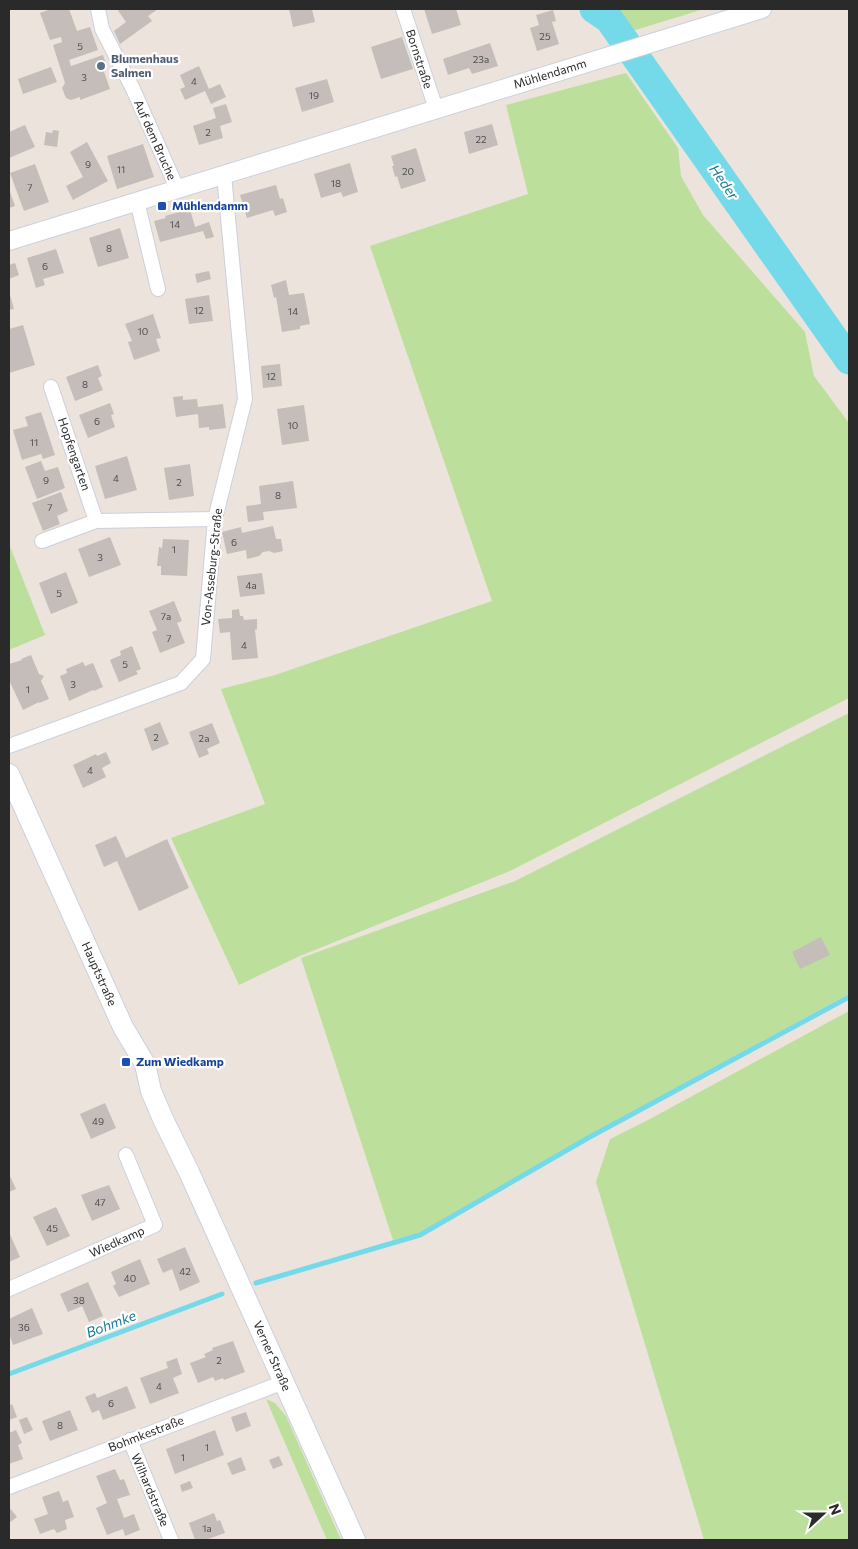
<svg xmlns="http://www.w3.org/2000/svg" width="858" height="1549" font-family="Commissioner,sans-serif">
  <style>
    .green { fill: #bce09b }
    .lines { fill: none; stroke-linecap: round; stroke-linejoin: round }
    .stream { stroke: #74daea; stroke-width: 5 }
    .river { stroke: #74daea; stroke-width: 29 }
    .building { fill: #c4bdb9 }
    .minor-casing { stroke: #cbd0db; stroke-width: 16 }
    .tertiary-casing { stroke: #cbd0db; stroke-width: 20 }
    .secondary-casing { stroke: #cbd0db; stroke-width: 22 }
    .minor { stroke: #fff; stroke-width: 14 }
    .tertiary { stroke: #fff; stroke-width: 18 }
    .secondary { stroke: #fff; stroke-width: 20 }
    .service-dot { fill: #5c6f8a; stroke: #fff; stroke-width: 2 }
    .transit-dot { fill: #1a4fb4; stroke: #fff; stroke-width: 2 }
    .labels { text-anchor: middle; stroke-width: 4.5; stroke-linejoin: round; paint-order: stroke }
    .number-label { font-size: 10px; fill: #504f4e }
    .service-label { font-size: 12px; font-weight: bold; fill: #4e5e75; stroke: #fff; text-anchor: start }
    .street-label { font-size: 12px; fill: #2a2a2a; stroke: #fff }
    .transit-label { font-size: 12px; font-weight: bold; fill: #164399; stroke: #fff; text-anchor: start }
    .water-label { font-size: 14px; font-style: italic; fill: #137b96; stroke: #fff }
  </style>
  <rect width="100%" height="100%" fill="#ece3dd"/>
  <!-- green -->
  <g class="green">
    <path d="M606,9H704L629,32Z"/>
    <path d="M626,73L678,148L681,176L703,215L805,332L814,376L849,423V698L510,871L300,956L239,985L171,838L265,804L221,689L275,675L492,601L370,246L528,194L506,105Z"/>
    <path d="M9,544L45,635L9,650Z"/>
    <path d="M849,713V994L618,1120L420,1233L393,1240L301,958L515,881Z"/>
    <path d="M849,1011V1540H704L596,1182L610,1139L648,1120Z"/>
    <path d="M266,1399L275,1403L286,1416L341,1540H327Z"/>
  </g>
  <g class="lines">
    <!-- stream -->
    <g class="stream">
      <path d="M256,1283L420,1235L588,1138L849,997"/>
      <path d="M9,1374L222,1294"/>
    </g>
    <!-- river -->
    <path class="river" d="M594,9L609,19L849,360"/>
  </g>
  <!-- building -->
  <g class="building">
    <path d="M51,9H69L77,31L90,27L98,50L69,60L71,66L103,55L107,67L103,69L110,89L80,100V97L71,100L66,98L62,88L65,83L53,45L62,42L61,37L50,40L40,13Z"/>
    <path d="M117,9H158L148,16L152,21L120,44L114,31L126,22Z"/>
    <path d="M289,9H312L315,22L293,27Z"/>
    <path d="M424,9H456L461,25L432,34Z"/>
    <path d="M553,10L556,21L552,22L559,44L537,51L530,28L539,25L536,15Z"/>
    <path d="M402,37L413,69L381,79L371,47Z"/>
    <path d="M490,43L498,66L472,74L469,68L448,75L443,59Z"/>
    <path d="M199,66L209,89L220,84L226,97L211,104L205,91L185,100L180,89L185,87L180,75Z"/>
    <path d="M51,67L57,82L23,94L18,79Z"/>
    <path d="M327,79L334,102L302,112L295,88Z"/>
    <path d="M226,104L232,122L220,126L223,138L199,145L193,126L216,118L213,108Z"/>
    <path d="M492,124L498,145L469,154L464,132Z"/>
    <path d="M25,125L35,147L9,158V132Z"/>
    <path d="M53,130L59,131L57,147L44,145L46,132L52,133Z"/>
    <path d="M87,142L108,181L73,200L66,186L83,177L70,152Z"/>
    <path d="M143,144L154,177L117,189L107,156Z"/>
    <path d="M416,148L426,181L401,189L397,176L395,177L392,166H394L391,156Z"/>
    <path d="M350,163L358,192L343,197L341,192L321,198L314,174Z"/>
    <path d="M35,164L49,202L24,211L10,173Z"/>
    <path d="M276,185L280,199L283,198L287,212L275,216L273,210L247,218L240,195Z"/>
    <path d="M9,189L15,206L9,208Z"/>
    <path d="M190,209L195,227L209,222L214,237L206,239L203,231L160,242L154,221L166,218L165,216Z"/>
    <path d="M120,228L129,258L98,267L89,238Z"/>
    <path d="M56,249L64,273L43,279L45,285L36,288L27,258Z"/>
    <path d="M15,263L19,275L9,279V265Z"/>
    <path d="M209,271L211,279L197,283L195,274Z"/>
    <path d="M286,280L289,295L304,293L310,324L300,326V329L282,332L276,297L274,298L271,285Z"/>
    <path d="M9,291L14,309L9,310Z"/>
    <path d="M209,295L213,321L189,324L185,299Z"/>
    <path d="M153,314L161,338L156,339L160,351L134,360L128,342L132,341L125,324Z"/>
    <path d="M23,325L35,365L9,373V329Z"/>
    <path d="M280,364L282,386L263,388L261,366Z"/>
    <path d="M98,365L102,376L98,378L103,390L75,401L66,377Z"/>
    <path d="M183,396V400L197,399L198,407L223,404L226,428L209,430V427L199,428L198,414L176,417L173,397Z"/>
    <path d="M110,403L114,414L111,415L115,427L88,438L79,415Z"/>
    <path d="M304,405L309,441L282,445L277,409Z"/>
    <path d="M41,412L55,455L43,459L41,454L22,460L13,430L28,426L25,417Z"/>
    <path d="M127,456L137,490L105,499L95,466Z"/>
    <path d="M41,461L45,471L58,467L65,488L37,499L25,467Z"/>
    <path d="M190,464L194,496L169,500L164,468Z"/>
    <path d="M293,481L297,508L263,512L264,520L248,522L246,506L261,504L259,486Z"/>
    <path d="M61,492L68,511L57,516L60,524L43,531L32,503Z"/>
    <path d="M273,526L276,539H281L283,551L274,553L269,551L263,552L259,556L247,559L246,550L227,554L222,532L241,527L242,533Z"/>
    <path d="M110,537L121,565L89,577L78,549Z"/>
    <path d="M163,539L189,540L187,576L161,575V566H157L159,547L162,548Z"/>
    <path d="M66,572L78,603L51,614L39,583Z"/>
    <path d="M262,573L265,594L240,597L237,576Z"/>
    <path d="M174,601L182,621L177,623L185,643L160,653L152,632L157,630L149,611Z"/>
    <path d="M239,609L240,616H243L244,620L257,619V629L255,630L258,658L232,660L230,632L220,633L218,619L232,618V610Z"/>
    <path d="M132,646L141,669L136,671L138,674L119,682L110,660L121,655L120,651Z"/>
    <path d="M31,655L39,674L44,676L41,681L49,699L39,703V702L23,710L9,680L10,677L9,664L22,660L21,659Z"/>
    <path d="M83,662L85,666L93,663L103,687L94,691L93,690L69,701L60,676L67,673L66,669Z"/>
    <path d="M160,722L169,744L152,751L144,729Z"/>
    <path d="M212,723L220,743L207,749L209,754L199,758L189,732Z"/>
    <path d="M106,752L111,763L102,768L106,777L83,788L73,765L96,754L97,756Z"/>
    <path d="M116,836L126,858L167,839L189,888L139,911L117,861L104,867L95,845Z"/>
    <path d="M821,937L830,955L800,969L792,952Z"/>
    <path d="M105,1103L116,1128L91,1139L80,1114Z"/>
    <path d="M9,1174L16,1189L9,1192Z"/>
    <path d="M109,1185L120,1209L92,1221L81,1195Z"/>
    <path d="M56,1207L70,1236L47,1246L33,1217Z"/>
    <path d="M9,1232L20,1257L9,1262Z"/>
    <path d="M185,1247L200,1282L180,1291L172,1269L163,1273L157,1259Z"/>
    <path d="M140,1259L150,1284L119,1297L113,1286L116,1284L111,1272Z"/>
    <path d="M88,1282L103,1316L89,1322L82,1306L68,1312L60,1294Z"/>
    <path d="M32,1308L43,1334L13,1345L9,1334V1319Z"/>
    <path d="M233,1341L245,1372L224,1380L223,1378L215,1381L213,1377L198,1383L190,1363L206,1357L204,1354L213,1350L212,1348Z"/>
    <path d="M177,1358L182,1374L173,1378L179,1393L150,1404L140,1378L168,1368L166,1362Z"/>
    <path d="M127,1386L136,1408L103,1420L99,1410L92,1413L85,1397L95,1393L97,1398Z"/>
    <path d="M12,1404L17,1417L9,1420V1406Z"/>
    <path d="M70,1410L78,1430L50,1441L42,1421Z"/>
    <path d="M246,1412L251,1426L236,1432L231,1417Z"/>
    <path d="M27,1417L33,1430L24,1434L19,1420Z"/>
    <path d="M16,1430L22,1443L18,1445L23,1459L9,1464V1433Z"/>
    <path d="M215,1430L224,1455L175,1474L166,1449Z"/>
    <path d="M279,1456L283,1465L273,1469L269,1460Z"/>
    <path d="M241,1457L246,1470L232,1475L227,1463Z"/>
    <path d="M115,1469L120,1480L124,1479L130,1495L117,1499L124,1518L134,1514L140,1530L125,1536L123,1529L107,1535L96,1508L107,1503L96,1476Z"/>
    <path d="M190,1481L193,1488L182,1492L180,1485Z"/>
    <path d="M59,1491L63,1502L68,1500L74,1517L65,1520L67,1529L57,1533L54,1529L40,1534L34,1519L48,1514L42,1497Z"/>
    <path d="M9,1507L17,1517L9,1523Z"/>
    <path d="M214,1513L217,1521L220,1520L225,1533L205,1540H195L189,1523Z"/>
  </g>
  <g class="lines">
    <defs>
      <g id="minor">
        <path d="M98,9L102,29L133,89L177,188"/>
        <path d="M403,9L436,109"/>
        <path d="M137,201L158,289"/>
        <path d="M51,387L96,521L215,519"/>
        <path d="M42,541L96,521"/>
        <path d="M9,746L181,683L203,659L215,519L245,399L224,175"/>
        <path d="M9,1289L155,1225L126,1155"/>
        <path d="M130,1440L171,1540"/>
        <path d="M9,1487L284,1382"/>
      </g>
      <path id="tertiary" d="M9,241L762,9"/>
      <path id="secondary" d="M9,774L123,1027L145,1064L151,1091L163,1119L189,1172L355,1540"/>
    </defs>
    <!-- minor casing -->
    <use href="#minor" class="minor-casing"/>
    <!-- tertiary casing -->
    <use href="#tertiary" class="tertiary-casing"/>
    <!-- secondary casing -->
    <use href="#secondary" class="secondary-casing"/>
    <!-- minor -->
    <use href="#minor" class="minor"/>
    <!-- tertiary -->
    <use href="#tertiary" class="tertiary"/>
    <!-- secondary -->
    <use href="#secondary" class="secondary"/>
  </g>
  <!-- markers -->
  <circle class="service-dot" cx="101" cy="66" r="5"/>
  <g class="transit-dot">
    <rect x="157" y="201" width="10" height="10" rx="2.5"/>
    <rect x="121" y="1057" width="10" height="10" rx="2.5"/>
  </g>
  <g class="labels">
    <!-- number labels -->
    <g class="number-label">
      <text x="545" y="40">25</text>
      <text x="80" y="50">5</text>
      <text x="481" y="63">23a</text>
      <text x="84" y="81">3</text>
      <text x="194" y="85">4</text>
      <text x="314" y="99">19</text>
      <text x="208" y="136">2</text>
      <text x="481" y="143">22</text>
      <text x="88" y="168">9</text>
      <text x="121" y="173">11</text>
      <text x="408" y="175">20</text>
      <text x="336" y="187">18</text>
      <text x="30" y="191">7</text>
      <text x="175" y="228">14</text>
      <text x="109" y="252">8</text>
      <text x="45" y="270">6</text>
      <text x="199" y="314">12</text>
      <text x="293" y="315">14</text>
      <text x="143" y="335">10</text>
      <text x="271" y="380">12</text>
      <text x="85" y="388">8</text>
      <text x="97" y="425">6</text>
      <text x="293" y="429">10</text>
      <text x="34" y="446">11</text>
      <text x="116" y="482">4</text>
      <text x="46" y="484">9</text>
      <text x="179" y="486">2</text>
      <text x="278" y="499">8</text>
      <text x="50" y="511">7</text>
      <text x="234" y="546">6</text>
      <text x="174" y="553">1</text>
      <text x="100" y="561">3</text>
      <text x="251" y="589">4a</text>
      <text x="59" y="597">5</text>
      <text x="166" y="620">7a</text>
      <text x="169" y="642">7</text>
      <text x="244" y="649">4</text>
      <text x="125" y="668">5</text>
      <text x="73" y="688">3</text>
      <text x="28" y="693">1</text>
      <text x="156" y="741">2</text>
      <text x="204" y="742">2a</text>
      <text x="90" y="774">4</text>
      <text x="98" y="1125">49</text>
      <text x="100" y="1206">47</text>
      <text x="52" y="1232">45</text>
      <text x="185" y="1275">42</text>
      <text x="130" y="1282">40</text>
      <text x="79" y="1304">38</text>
      <text x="24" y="1331">36</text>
      <text x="219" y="1364">2</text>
      <text x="159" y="1390">4</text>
      <text x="111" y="1407">6</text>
      <text x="60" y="1429">8</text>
      <text x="207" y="1451">1</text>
      <text x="183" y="1461">1</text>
      <text x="207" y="1532">1a</text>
    </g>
    <!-- service labels -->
    <g class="service-label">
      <text x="111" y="63">Blumenhaus<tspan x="111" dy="14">Salmen</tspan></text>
    </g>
    <!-- street labels -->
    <g class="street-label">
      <text transform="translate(419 59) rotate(72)" y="4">Bornstraße</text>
      <text transform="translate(550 74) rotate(-17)" y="4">Mühlendamm</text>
      <text transform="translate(155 140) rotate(66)" y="4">Auf dem Bruche</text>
      <text transform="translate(74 454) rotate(71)" y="4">Hopfengarten</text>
      <text transform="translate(212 567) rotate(-84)" y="4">Von-Asseburg-Straße</text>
      <text transform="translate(99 974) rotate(66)" y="4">Hauptstraße</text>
      <text transform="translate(117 1242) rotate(-24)" y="4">Wiedkamp</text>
      <text transform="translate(272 1356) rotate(66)" y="4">Verner Straße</text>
      <text transform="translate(146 1434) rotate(-21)" y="4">Bohmkestraße</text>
      <text transform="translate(150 1490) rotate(67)" y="4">Wilhardstraße</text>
    </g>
    <!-- transit labels -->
    <g class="transit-label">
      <text x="172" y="210">Mühlendamm</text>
      <text x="136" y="1066">Zum Wiedkamp</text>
    </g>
    <!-- water labels -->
    <g class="water-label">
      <text transform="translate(724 182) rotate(55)" y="5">Heder</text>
      <text transform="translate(111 1324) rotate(-21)" y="5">Bohmke</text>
    </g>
  </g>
  <!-- border -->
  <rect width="858" height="1549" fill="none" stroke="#2a2a2a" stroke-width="20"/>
  <!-- north arrow -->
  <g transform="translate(823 1514) rotate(69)" stroke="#ffffff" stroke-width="4" paint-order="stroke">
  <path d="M0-4L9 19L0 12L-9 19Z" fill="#2a2a2a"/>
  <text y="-8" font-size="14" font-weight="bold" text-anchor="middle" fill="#2a2a2a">N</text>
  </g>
</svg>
